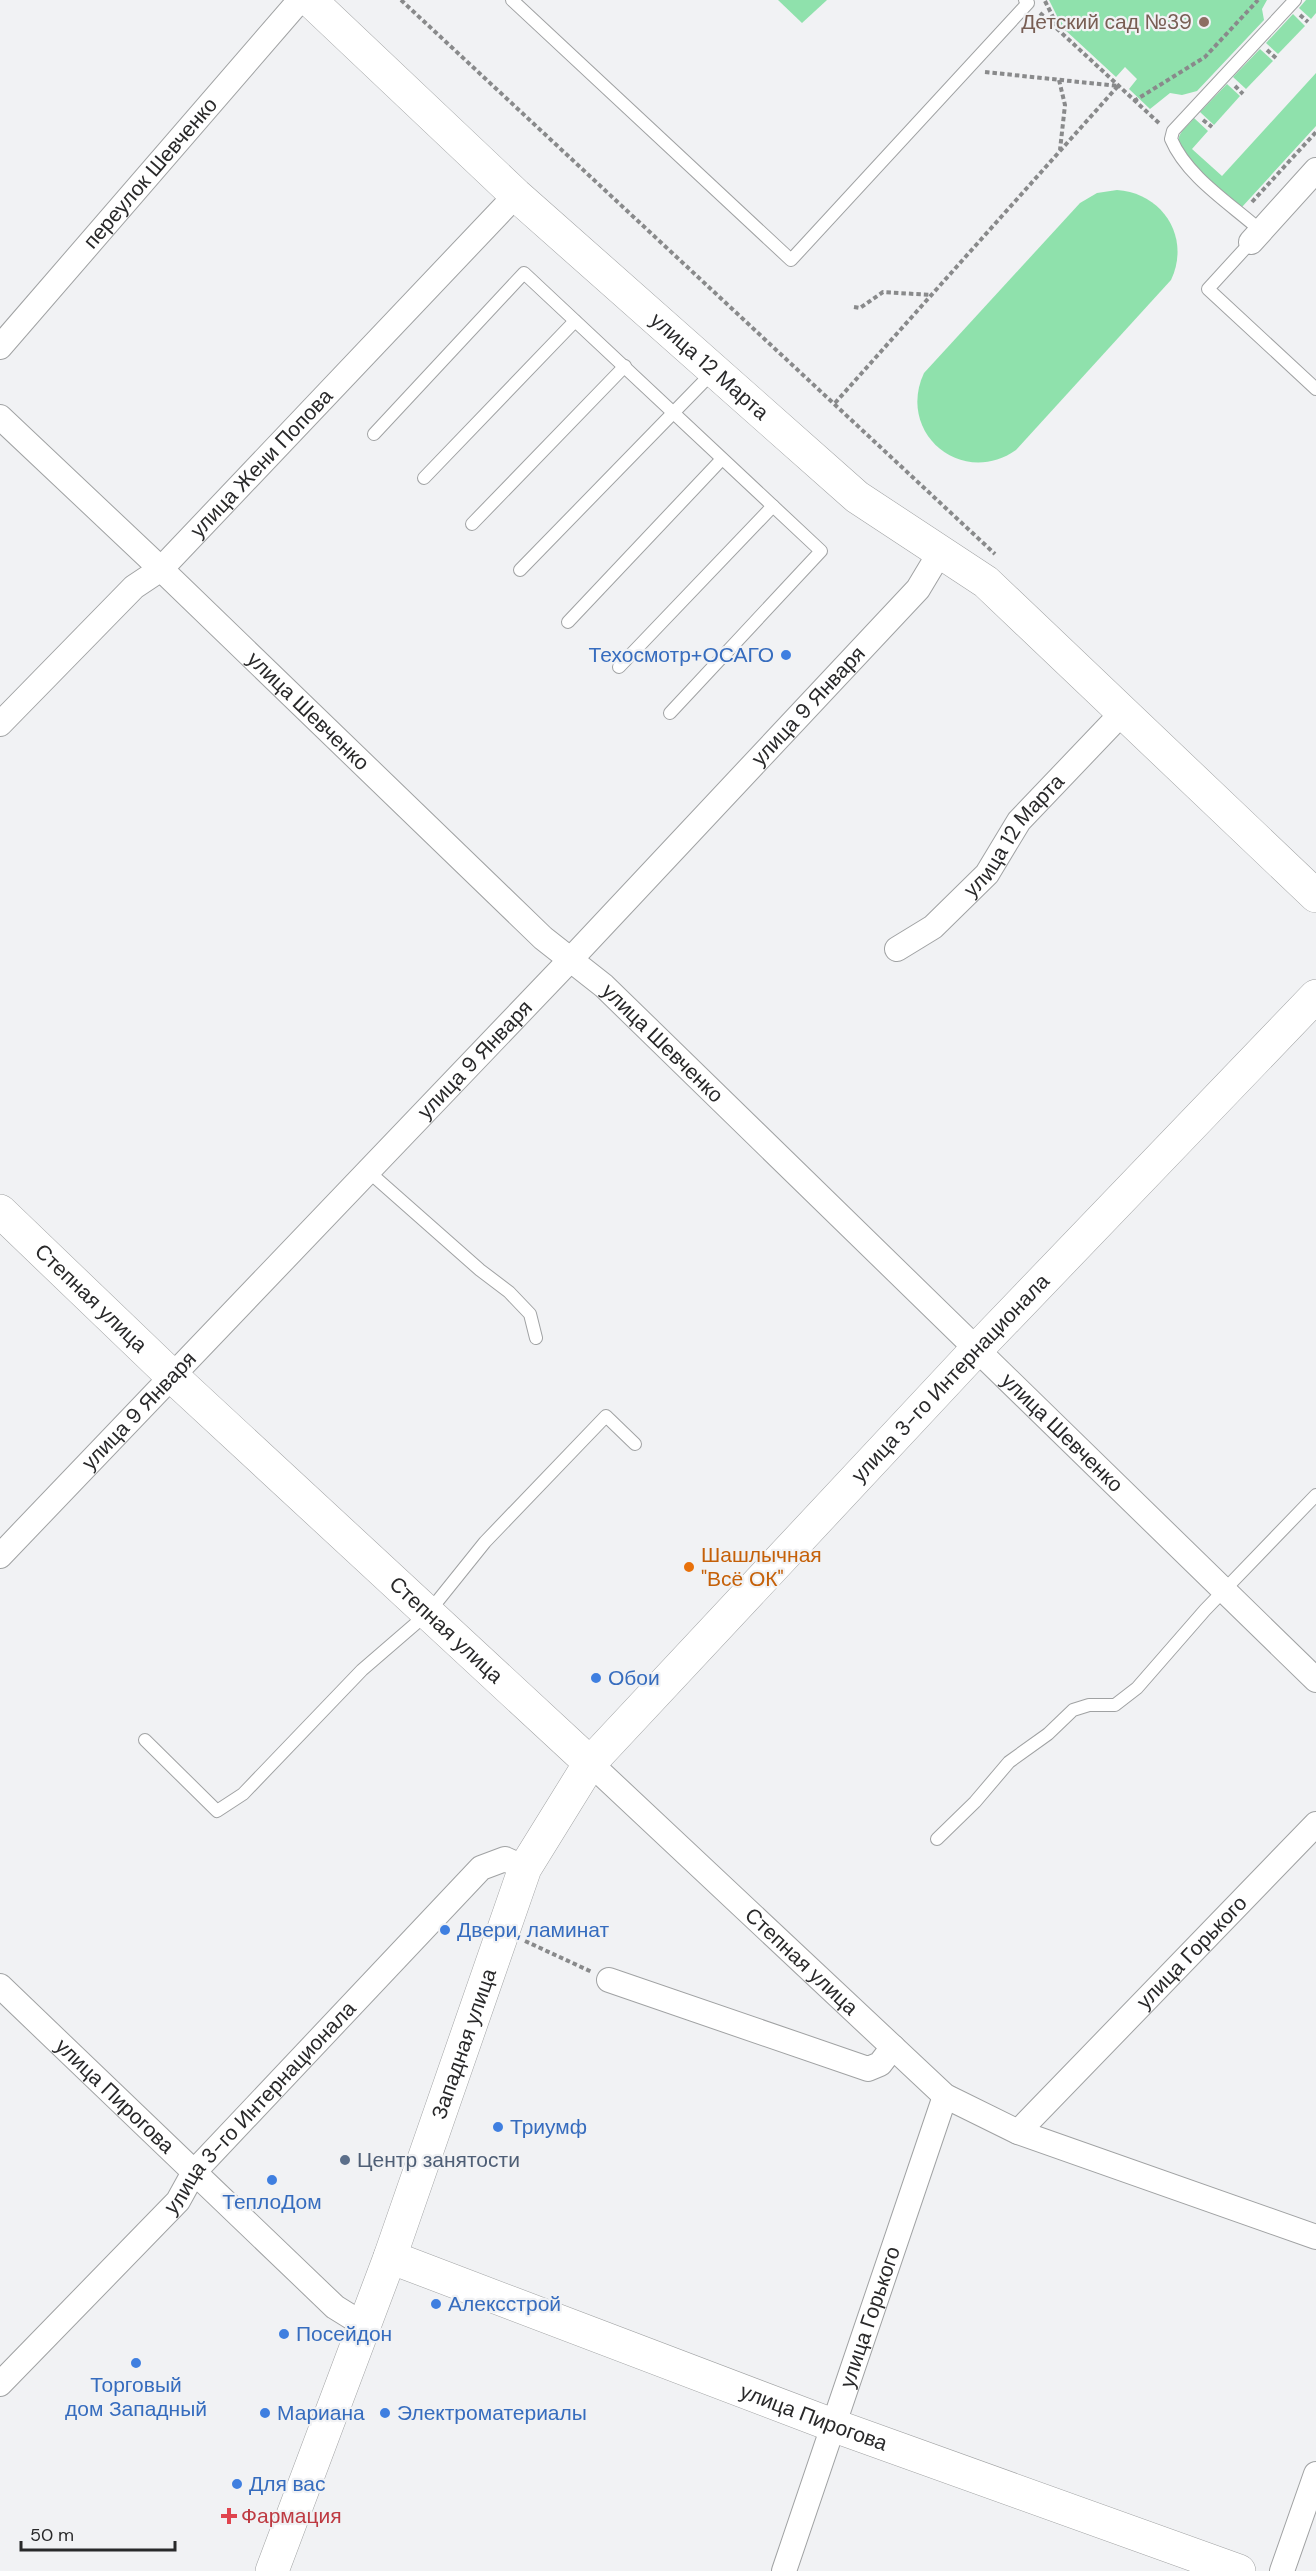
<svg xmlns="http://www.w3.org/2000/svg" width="1316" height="2571" font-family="'DM Sans',sans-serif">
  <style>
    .green { fill: #8fe1ac }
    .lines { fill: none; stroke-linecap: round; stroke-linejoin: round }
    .lane-casing { stroke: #a0a2a3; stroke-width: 14 }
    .street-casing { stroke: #a0a2a3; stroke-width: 26 }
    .secondary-casing { stroke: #a0a2a3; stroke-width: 34 }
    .path { stroke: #898a8b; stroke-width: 4; stroke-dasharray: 4.5 3; stroke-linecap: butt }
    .lane { stroke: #fff; stroke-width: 12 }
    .street { stroke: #fff; stroke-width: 24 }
    .secondary { stroke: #fff; stroke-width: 33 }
    .education-dot { fill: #8d6e63; stroke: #f1f2f4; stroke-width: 2 }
    .shop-dot { fill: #3f7fe0; stroke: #f1f2f4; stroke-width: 2 }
    .food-dot { fill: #e8710a; stroke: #f1f2f4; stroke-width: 2 }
    .service-dot { fill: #5c6f8a; stroke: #f1f2f4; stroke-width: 2 }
    .health-dot { fill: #e0444e; stroke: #f1f2f4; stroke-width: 2 }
    .labels { text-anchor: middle; stroke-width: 4.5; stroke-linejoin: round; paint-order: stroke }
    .education-label { font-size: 21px; fill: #785e54; stroke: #f1f2f4; text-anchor: end }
    .street-label { font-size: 21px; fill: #29292a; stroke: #f1f2f4 }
    .shop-label { font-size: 21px; fill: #366cbe; stroke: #f1f2f4; text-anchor: start }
    .food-label { font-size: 21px; fill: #c56008; stroke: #f1f2f4; text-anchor: start }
    .service-label { font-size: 21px; fill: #4e5e75; stroke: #f1f2f4; text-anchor: start }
    .health-label { font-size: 21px; fill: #be3a42; stroke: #f1f2f4; text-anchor: start }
  </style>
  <rect width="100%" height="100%" fill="#f1f2f4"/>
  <!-- green -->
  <g class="green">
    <path d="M778,0H827L802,23Z"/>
    <path d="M1049,0H1267L1262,9L1264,20L1197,91L1182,95L1170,93L1150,109L1129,89L1137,79L1125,67L1116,77L1063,28Z"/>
    <path d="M1306,0H1316V13L1311,19L1299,8Z"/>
    <path d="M1293,14L1305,26L1278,54L1266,43Z"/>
    <path d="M1260,49L1273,61L1246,89L1233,77Z"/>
    <path d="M1316,73V126L1242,207C1228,195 1175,155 1179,137C1181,130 1190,124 1194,118L1208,131L1192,149L1222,176Z"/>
    <path d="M1227,84L1240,96L1214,125L1200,112Z"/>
    <path d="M1117,190C1163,193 1191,238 1171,280L1016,450C962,488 896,433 924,373L1080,203L1097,193Z"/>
  </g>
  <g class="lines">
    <defs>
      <g id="lane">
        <path d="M512,0L791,260L1028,3L1025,0"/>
        <path d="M1261,231C1231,204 1187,177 1171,139L1173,131L1295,0"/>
        <path d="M1251,242L1208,289L1316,389"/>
        <path d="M374,434L524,273L821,551L670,713"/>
        <path d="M424,478L575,321"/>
        <path d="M472,524L625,366"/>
        <path d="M520,570L714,371"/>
        <path d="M568,622L722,459"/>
        <path d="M619,667L773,506"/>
        <path d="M369,1172L480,1270L509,1292L530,1314L536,1338"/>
        <path d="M145,1740L217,1811L243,1794L362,1670L428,1613L485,1542L606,1416L635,1444"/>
        <path d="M937,1839L975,1802L1009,1762L1048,1734L1073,1710L1089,1705H1115L1137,1688L1205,1610L1316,1495"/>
      </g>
      <g id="street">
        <path d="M1251,242L1316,170"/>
        <path id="s1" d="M0,347L300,0"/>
        <path id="s2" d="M0,417L161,569L543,938L604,986L1316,1680"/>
        <path id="s3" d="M0,724L134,587L161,569L516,195"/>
        <path id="s4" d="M897,949L933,927L987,874L1019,821L1123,712"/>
        <path id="s5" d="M0,1556L571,959L918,589L939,554"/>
        <path id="s6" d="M590,1763L945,2096L1018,2132L1316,2237"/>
        <path d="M609,1980L868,2069L880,2064L893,2047"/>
        <path id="s7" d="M0,1986L335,2307L364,2325"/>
        <path id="s8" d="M1018,2132L1316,1824"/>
        <path id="s9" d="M0,2384L178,2201L194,2172L481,1868L505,1859L525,1868"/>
        <path id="s10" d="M784,2571L945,2096"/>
        <path d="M1282,2571L1316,2474"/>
      </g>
      <g id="secondary">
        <path id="s11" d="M310,0L516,195L857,497L986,582L1316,896"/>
        <path id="s12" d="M0,1211L173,1377L590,1763"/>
        <path id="s13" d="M390,2257L835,2426L1239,2571"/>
        <path id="s14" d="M272,2571L390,2257L525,1868L590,1763L976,1350L1316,996"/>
      </g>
    </defs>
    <!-- lane casing -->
    <use href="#lane" class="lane-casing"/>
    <!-- street casing -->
    <use href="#street" class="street-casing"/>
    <!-- secondary casing -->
    <use href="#secondary" class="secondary-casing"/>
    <!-- path -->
    <g class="path">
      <path d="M401,0L995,554"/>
      <path d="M1045,1L1059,29"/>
      <path d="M1040,13L1160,124"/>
      <path d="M1300,15L1308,22"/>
      <path d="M1267,50L1276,58"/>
      <path d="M985,72L1118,86"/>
      <path d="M1059,80L1065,105L1060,150"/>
      <path d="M1235,86L1243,94"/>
      <path d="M1134,101L1205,57L1258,0"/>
      <path d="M1203,120L1212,127"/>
      <path d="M1252,202L1316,132"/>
      <path d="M854,307L860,308L883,292L931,295"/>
      <path d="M835,403L1118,86"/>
      <path d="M525,1941L592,1972"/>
    </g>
    <!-- lane -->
    <use href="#lane" class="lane"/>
    <!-- street -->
    <use href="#street" class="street"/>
    <!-- secondary -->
    <use href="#secondary" class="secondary"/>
  </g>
  <!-- markers -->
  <circle class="education-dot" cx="1204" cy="22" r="6"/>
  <g class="shop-dot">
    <circle cx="786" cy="655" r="6"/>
    <circle cx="596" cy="1678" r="6"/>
    <circle cx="445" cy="1930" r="6"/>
    <circle cx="498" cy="2127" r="6"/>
    <circle cx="272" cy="2180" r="6"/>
    <circle cx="436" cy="2304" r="6"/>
    <circle cx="284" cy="2334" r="6"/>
    <circle cx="136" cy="2363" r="6"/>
    <circle cx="265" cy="2413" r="6"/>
    <circle cx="385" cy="2413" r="6"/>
    <circle cx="237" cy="2484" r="6"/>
  </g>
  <circle class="food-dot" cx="689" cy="1567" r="6"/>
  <circle class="service-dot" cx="345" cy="2160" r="6"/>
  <path class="health-dot" d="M226 2507h6v6h6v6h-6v6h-6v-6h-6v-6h6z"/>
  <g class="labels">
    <!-- education labels -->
    <g class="education-label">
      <text x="1192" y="29">Детский сад №39</text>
    </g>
    <!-- street labels -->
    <g class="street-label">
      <text dy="7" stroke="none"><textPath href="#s1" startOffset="230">переулок Шевченко</textPath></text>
      <text dy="7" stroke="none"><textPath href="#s11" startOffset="542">улица 12 Марта</textPath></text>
      <text dy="7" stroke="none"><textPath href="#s3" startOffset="370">улица Жени Попова</textPath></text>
      <text dy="7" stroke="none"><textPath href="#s5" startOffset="1173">улица 9 Января</textPath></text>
      <text dy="7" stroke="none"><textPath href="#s2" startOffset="426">улица Шевченко</textPath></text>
      <text dy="7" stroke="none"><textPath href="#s4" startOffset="165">улица 12 Марта</textPath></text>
      <text dy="7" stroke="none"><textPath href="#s2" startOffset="912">улица Шевченко</textPath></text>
      <text dy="7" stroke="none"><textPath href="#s5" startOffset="687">улица 9 Января</textPath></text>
      <text dy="7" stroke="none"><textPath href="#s12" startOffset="126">Степная улица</textPath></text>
      <text dy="7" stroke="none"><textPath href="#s14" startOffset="1398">улица 3-го Интернационала</textPath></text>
      <text dy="7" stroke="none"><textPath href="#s5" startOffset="201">улица 9 Января</textPath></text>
      <text dy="7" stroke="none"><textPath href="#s2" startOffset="1470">улица Шевченко</textPath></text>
      <text dy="7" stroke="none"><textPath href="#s12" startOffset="612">Степная улица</textPath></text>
      <text dy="7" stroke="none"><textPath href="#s8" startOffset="250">улица Горького</textPath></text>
      <text dy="7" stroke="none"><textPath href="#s6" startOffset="290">Степная улица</textPath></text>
      <text dy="7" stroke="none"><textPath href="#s14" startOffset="561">Западная улица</textPath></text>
      <text dy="7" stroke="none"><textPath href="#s7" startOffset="159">улица Пирогова</textPath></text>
      <text dy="7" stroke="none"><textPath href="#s9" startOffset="380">улица 3-го Интернационала</textPath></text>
      <text dy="7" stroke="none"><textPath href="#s10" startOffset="268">улица Горького</textPath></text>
      <text dy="7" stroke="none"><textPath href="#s13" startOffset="453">улица Пирогова</textPath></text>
    </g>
    <!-- shop labels -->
    <g class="shop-label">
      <text x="774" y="662" text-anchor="end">Техосмотр+ОСАГО</text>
      <text x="608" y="1685">Обои</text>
      <text x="457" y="1937">Двери, ламинат</text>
      <text x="510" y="2134">Триумф</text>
      <text x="272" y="2209" text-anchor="middle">ТеплоДом</text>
      <text x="448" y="2311">Алексстрой</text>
      <text x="296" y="2341">Посейдон</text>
      <text x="136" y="2392" text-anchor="middle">Торговый<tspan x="136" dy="24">дом Западный</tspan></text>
      <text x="277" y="2420">Мариана</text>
      <text x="397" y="2420">Электроматериалы</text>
      <text x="249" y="2491">Для вас</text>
    </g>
    <!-- food labels -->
    <g class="food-label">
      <text x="701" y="1562">Шашлычная<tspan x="701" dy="24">"Всё ОК"</tspan></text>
    </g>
    <!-- service labels -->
    <g class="service-label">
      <text x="357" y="2167">Центр занятости</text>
    </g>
    <!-- health labels -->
    <g class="health-label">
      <text x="241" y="2523">Фармация</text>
    </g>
  </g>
  <!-- scale -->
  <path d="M21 2541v9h154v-9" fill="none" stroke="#29292a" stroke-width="3"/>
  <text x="30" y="2541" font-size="18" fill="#29292a" stroke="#f1f2f4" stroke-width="4.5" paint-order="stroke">50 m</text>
</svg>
